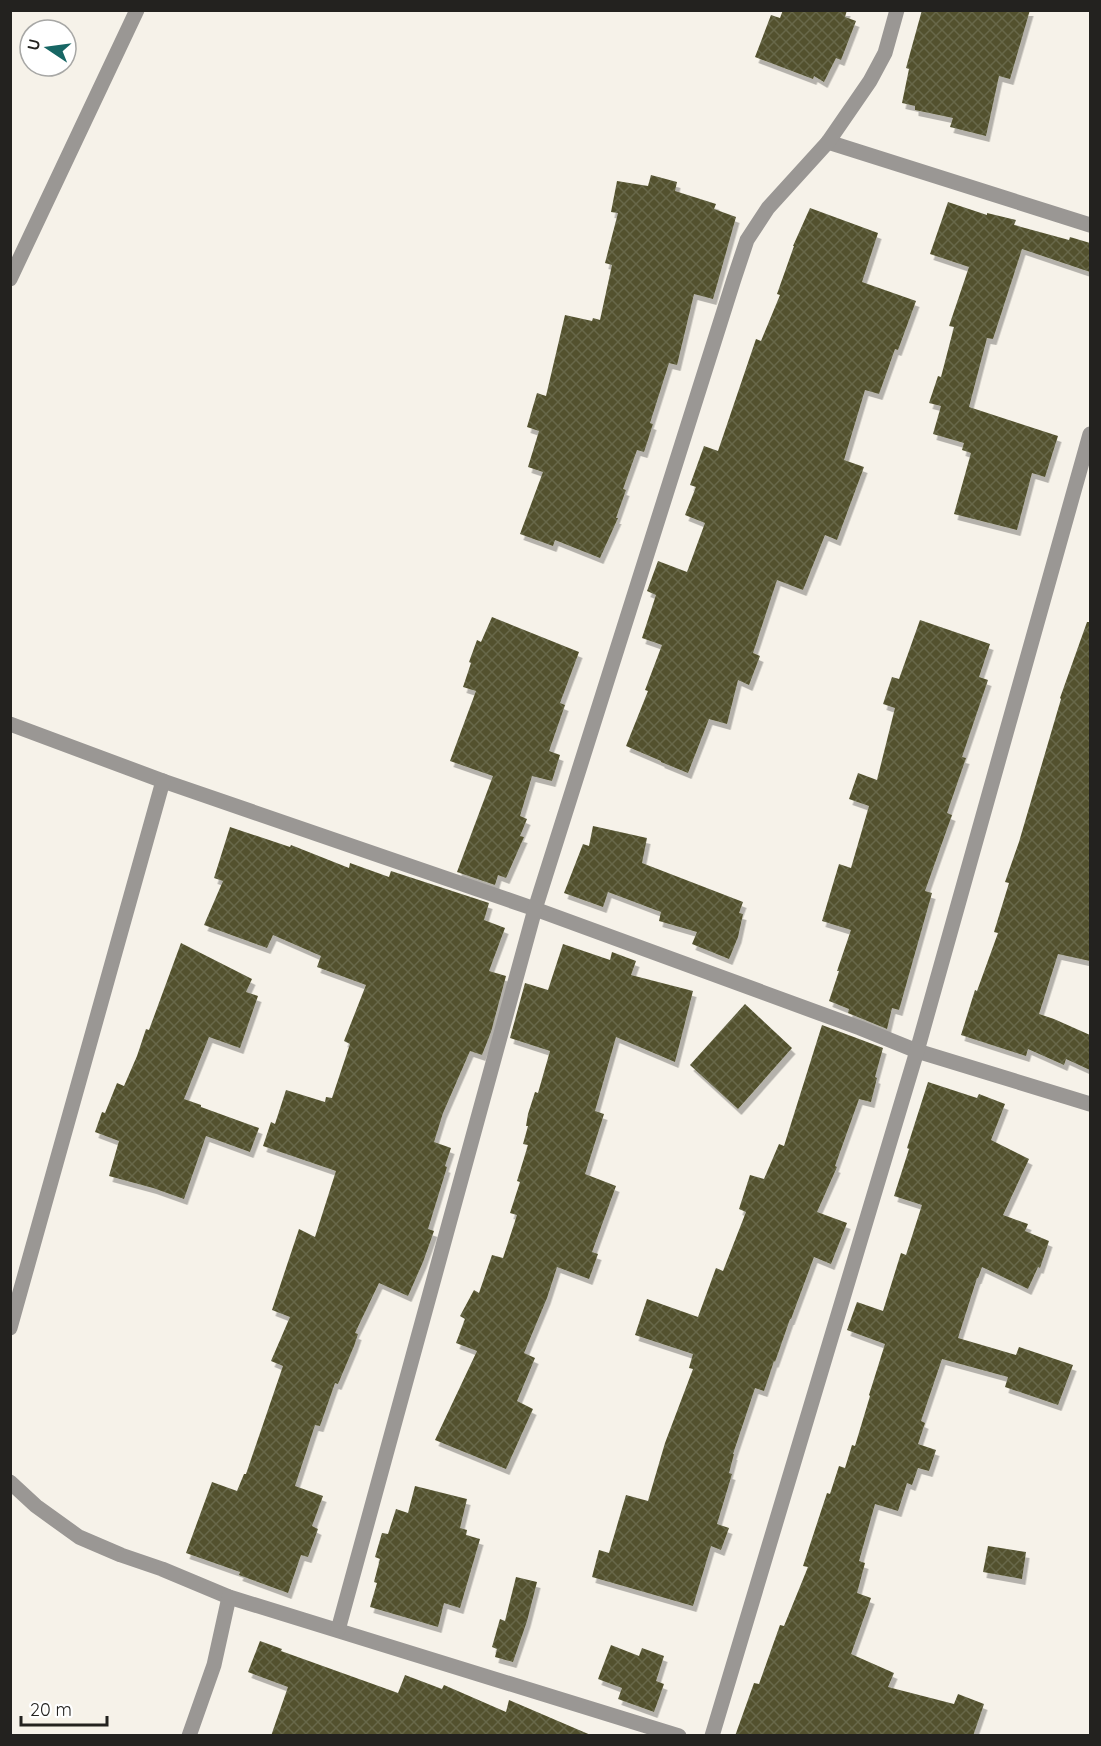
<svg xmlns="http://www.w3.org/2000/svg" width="1101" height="1746" font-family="Quicksand,sans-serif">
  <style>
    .building { fill: url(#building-cross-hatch); filter: url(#shadow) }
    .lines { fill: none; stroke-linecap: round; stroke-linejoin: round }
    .street { stroke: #9a9794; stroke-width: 15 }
  </style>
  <defs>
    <pattern id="building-cross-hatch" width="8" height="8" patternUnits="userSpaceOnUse" patternTransform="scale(1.5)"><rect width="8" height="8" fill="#52512e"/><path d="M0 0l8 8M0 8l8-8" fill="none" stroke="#67674a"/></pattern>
    <filter id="shadow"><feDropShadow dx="3.5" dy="6" stdDeviation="0" flood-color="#0004"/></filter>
  </defs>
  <rect width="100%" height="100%" fill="#f6f2e9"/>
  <!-- building -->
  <g class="building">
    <path d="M783,10H847L845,17L856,21L841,60L836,58L824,82L814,76L813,79L755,57L771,15L780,18Z"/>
    <path d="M922,10H1030L1010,79L999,76L986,136L950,127L953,118L915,110V106L902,103L909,69L906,68Z"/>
    <path d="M651,175L677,182L675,191L716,204L714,209L736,217L713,299L694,294L677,365L669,363L650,423L653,424L644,452L637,450L623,489L626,490L616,518H618L600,558L555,540L553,546L520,534L543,472L528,467L539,431L527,427L537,393L546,396L565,315L592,321L593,318L600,320L612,265L605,263L618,213L611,212L617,181L648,186Z"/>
    <path d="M948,202L987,215V213L1016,220L1014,225L1069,240L1070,237L1090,243V272L1022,249L993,339L987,338L969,407L1058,436L1045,477L1032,473L1017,530L954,514L971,453L962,450L964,443L933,434L941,406L929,403L938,376L941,377L954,327L949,326L969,267L930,254Z"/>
    <path d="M810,208L878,233L862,282L916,301L898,350L895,349L879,394L865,390L844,460L864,467L837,540L825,535L803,590L777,580L753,653L760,656L749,685L738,680L727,724L709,719L688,773L661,762V761L626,746L648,691L645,690L662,645L642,638L656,595L647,591L658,561L687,572L705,523L685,515L696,487L690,485L704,446L718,451L756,339L761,341L780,295L777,294L794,246H793Z"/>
    <path d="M492,617L579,652L560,703L565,705L549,751L560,755L552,781L532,776L520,816L527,819L520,836L524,837L506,878L498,875L495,885L457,872L493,776L450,761L476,691L463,687L471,663L469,662L477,640L481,642Z"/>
    <path d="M920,620L990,644L979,677L988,680L962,757L966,758L947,813L952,815L925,891L932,893L899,1010L892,1008L887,1029L848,1013L849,1009L829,1001L839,971H837L851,930L822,921L839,864L851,868L869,806L849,799L858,773L877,780L895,708L883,704L892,677L899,679Z"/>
    <path d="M1087,622H1090V961L1058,954L1039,1014L1054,1019L1090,1035V1070L1066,1059L1064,1065L1028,1049L1026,1056L961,1035L975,990L977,991L998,933L994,932L1009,883L1005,882L1019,842L1061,699L1060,698Z"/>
    <path d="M593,826L647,838L642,863L743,902L739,913L743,914L738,937L729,959L692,944L697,932L659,921L661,912L608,892L603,907L564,893L583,844L589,846Z"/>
    <path d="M230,827L290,847L291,845L349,868L350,863L389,877L391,871L489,903L484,920L505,928L489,971L506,976L491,1032L482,1055L470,1051L443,1113L434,1142L451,1148L445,1166L447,1167L428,1229L434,1231L423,1262L408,1296L379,1283L355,1333L358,1334L354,1346L338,1384L335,1383L320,1426L315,1425L295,1486L323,1496L312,1526L318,1529L308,1557L301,1555L288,1593L239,1575L240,1572L186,1553L212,1482L237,1491L244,1474H246L283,1366L271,1361L290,1317L272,1310L299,1229L315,1237L336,1171L263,1146L271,1122L275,1124L286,1090L325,1102L326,1097L332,1098L350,1044L344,1041L366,985L317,967L321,956L273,935L267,948L204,925L223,881L214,878Z"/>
    <path d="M181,943L252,979L246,992L258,996L240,1048L209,1037L184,1099L201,1105V1107L259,1128L250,1152L206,1136L184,1199L153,1188L109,1176L119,1141L95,1132L102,1112L105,1113L117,1083L124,1086L137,1056L146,1029L149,1030Z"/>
    <path d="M563,944L610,960L612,952L636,961L631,975L693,991L675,1062L616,1037L595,1111L604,1114L585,1174L616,1186L592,1252L598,1254L589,1279L557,1267L547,1298L524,1353L535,1358L517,1401L533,1409L506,1469L435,1440L477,1351L456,1343L465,1319L460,1316L474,1290L479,1293L492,1255L503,1258L517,1215L510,1213L520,1182L517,1181L528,1145L523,1144L528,1126H526L528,1114L535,1092L538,1093L550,1051L510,1038L525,983L548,990Z"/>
    <path d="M745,1004L792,1048L738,1109L690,1065Z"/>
    <path d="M822,1025L883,1048L875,1077L877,1078L871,1102L859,1099L835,1166L837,1167L817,1212L847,1223L831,1264L814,1257L791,1319H790L775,1362L774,1361L764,1391L755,1388L733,1454H734L729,1473L732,1474L717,1524L729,1528L721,1550L711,1546L693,1606L592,1577L599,1550L609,1553L626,1495L648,1501L665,1443L693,1369L689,1368L693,1354L635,1335L647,1299L698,1317L716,1268L723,1271L746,1212L739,1209L750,1175L764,1179L779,1144L784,1146Z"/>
    <path d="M928,1082L977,1098L979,1094L1005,1104L991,1140L1029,1159L1003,1215L1028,1224L1025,1231L1049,1241L1040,1268L1038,1267L1028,1289L982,1267L978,1278H977L958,1338L1016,1355L1019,1347L1073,1365L1058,1405L1005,1387L1008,1377L942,1359L921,1421L925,1423L918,1444L936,1450L929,1471L918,1468L912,1485L907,1483L898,1511L875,1504L859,1561L865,1563L857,1593L871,1598L851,1654L894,1673L888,1687L954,1704L958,1694L984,1704L973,1736H735L754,1683L759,1684L780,1625L784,1626L808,1567L803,1566L827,1493L830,1494L839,1466L845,1468L852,1445L855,1446L870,1396L869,1395L885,1344L847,1330L857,1302L883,1311L901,1253L906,1255L922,1205L894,1196L909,1149L907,1148Z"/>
    <path d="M415,1486L467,1499L460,1528L467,1530L466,1535L480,1539L460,1608L444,1603L438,1627L370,1607L377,1583L374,1582L380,1559L375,1557L382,1533L388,1534L396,1509L408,1513Z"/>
    <path d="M988,1546L1026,1552L1022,1579L983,1572Z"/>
    <path d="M516,1577L537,1582L527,1621L513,1662L495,1657L497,1649L492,1647L500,1619L505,1621Z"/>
    <path d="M260,1641L282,1649L281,1651L398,1693L405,1675L442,1689L444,1685L506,1712L509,1700L593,1736H271L288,1687L248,1672Z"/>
    <path d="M611,1645L639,1656L642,1648L664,1656L656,1681L664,1684L654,1712L618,1699L622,1688L598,1679Z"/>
  </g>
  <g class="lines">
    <!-- street -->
    <g class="street">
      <path d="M828,142L1090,225"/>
      <path d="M10,279L137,10"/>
      <path d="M10,724L163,781L535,909L860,1028L917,1051L1090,1104"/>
      <path d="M10,1328L163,781"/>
      <path d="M10,1482L36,1506L79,1537L121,1555L162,1569L229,1597L679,1736"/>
      <path d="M338,1630L535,909L734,279L747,240L768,208L828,142L870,81L885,53L897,10"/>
      <path d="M189,1736L214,1665L229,1597"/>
      <path d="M712,1736L917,1051L1090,434"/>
    </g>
  </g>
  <!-- border -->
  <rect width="1101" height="1746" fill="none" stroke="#23221f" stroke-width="24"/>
  <!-- north arrow -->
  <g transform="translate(48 48) rotate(283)"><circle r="28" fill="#ffffff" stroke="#a7a7a5" stroke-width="1.5"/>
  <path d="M0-4.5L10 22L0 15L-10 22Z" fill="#176664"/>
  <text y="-9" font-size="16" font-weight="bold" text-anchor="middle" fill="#23221f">U</text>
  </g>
  <!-- scale -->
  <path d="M21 1716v9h86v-9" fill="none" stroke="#23221f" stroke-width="3"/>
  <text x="30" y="1716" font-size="18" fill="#23221f" stroke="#ffffff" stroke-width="4.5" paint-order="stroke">20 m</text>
</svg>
